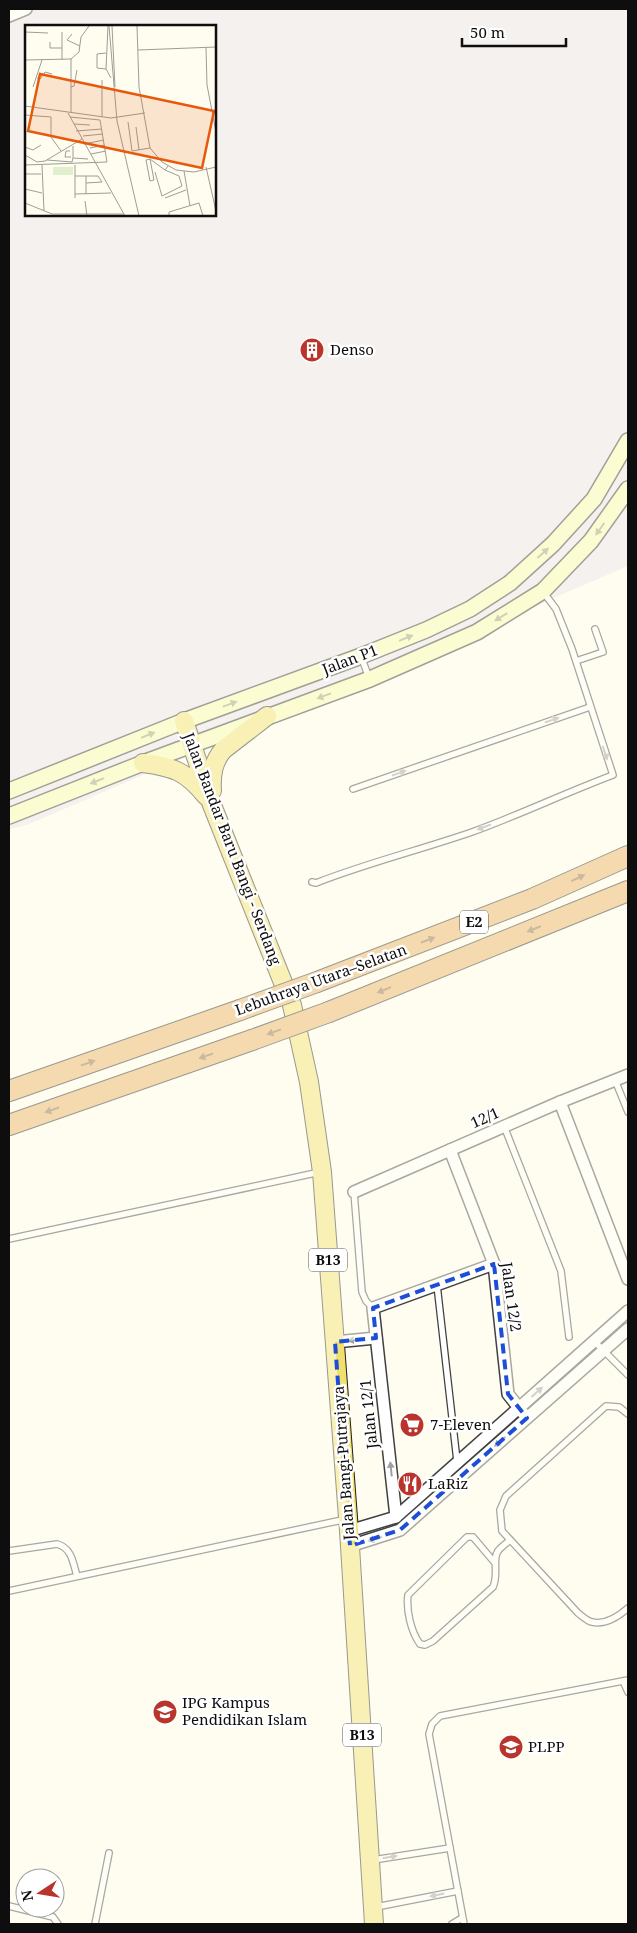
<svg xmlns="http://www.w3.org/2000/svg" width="637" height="1933" font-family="'Noto Serif',serif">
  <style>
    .industrial { fill: #ece3ec; fill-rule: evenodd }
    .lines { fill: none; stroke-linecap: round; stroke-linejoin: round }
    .service-casing { stroke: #414141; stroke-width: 8 }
    .minor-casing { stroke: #414141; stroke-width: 14 }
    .secondary-casing { stroke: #303030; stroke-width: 18 }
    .primary-casing { stroke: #1f1f1f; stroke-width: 20 }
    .motorway-casing { stroke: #1f1f1f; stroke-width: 22 }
    .service { stroke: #fff; stroke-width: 5.5 }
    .minor { stroke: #fff; stroke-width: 11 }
    .secondary { stroke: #fbfbae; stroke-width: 15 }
    .primary { stroke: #f2e06c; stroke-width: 18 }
    .motorway { stroke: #eeaf5f; stroke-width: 20 }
    .motorway-bridge-casing { stroke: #1f1f1f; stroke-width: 22; stroke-linecap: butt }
    .motorway-bridge { stroke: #eeaf5f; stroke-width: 20 }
    .oneway { fill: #9c9c6e }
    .oneway2 { fill: #9f9f9f }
    .oneway3 { fill: #89673b }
    .marked { fill: none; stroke: #1d4ed8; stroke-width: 4; stroke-dasharray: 10 6; stroke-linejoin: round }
    .labels { text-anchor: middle; stroke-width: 5; stroke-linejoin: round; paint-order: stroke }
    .shield { fill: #fff; stroke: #565656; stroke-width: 1 }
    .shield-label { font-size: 14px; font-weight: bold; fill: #0e0e0e }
    .poi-label { font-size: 15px; fill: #0e0e0e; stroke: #fff; text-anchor: start }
    .street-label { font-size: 15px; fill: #0e0e0e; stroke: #fff }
    .inset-road { fill: none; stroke: #9e9d96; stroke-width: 1 }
    .view { fill: #e8590c; fill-opacity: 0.15; stroke: #e8590c; stroke-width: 2.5 }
    .inset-edge { fill: none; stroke: #0e0e0e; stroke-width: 2.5 }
  </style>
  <rect width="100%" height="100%" fill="#fefdf0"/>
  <!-- industrial -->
  <path class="industrial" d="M9,9H628V566L27,825L9,829ZM26,26H215V215H26Z"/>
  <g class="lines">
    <defs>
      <g id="service">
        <path d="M361,656L369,678"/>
        <path d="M576,661L603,652L595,629"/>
        <path d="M353,789L590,707"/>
        <path d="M312,882L316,883C367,863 420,850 472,832C519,815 565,793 613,775L572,649L556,609L544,593"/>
        <path d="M615,1080L628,1112"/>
        <path d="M504,1126L561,1271L569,1337"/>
        <path d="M354,1192L362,1292L366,1301L373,1308"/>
        <path d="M9,1239L320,1172"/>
        <path d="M437,1285L457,1461"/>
        <path d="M594,1341L628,1375"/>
        <path d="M628,1414L619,1407L606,1406L506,1496L500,1510L502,1531L578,1613C582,1616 587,1621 592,1622C605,1625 619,1616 628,1608"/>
        <path d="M9,1551L57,1544C72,1548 73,1563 77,1576"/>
        <path d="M495,1563L473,1537H467L408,1595C406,1610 411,1632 420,1644L425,1645L433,1641L493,1587C499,1574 492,1559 498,1551C501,1547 507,1543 510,1540"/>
        <path d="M9,1591L347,1519"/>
        <path d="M623,1681L628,1692"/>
        <path d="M373,1860L450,1848"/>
        <path d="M9,1906L53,1917L58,1924"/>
        <path d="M376,1907L458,1891"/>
        <path d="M95,1924L109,1853"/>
        <path d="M452,1924L462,1918"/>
        <path d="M464,1924L429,1734L432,1724L440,1716L628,1680"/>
      </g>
      <g id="minor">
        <path d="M9,16L26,9"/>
        <path d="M560,1102L628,1279"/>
        <path d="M450,1150L494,1264L508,1394L523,1413"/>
        <path d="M354,1192L560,1102L628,1075"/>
        <path d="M335,1342L376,1338"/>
        <path d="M396,1517L373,1308L494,1264"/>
        <path d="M349,1531L396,1517L628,1311"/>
        <path d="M350,1546L400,1530L628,1329"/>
      </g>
      <g id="secondary">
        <path d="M9,791L184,721L361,656L426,630L470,609L510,583L553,544L594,499L628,441"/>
        <path d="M9,816L143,763L370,679L477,632L543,591L591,541L628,489"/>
      </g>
      <g id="primary">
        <path d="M184,721L212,805L292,1005L309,1082L322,1172L349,1531L374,1924"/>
        <path d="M143,763C173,767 186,771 206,796"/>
        <path d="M212,791C211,775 213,762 223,750L267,716"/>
      </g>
      <g id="motorway">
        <path d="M317,982L532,899L628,856"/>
        <path d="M329,1012L628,891"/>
        <path d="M9,1091L240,1010"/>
        <path d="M9,1125L252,1040"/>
      </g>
    </defs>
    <!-- service casing -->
    <use href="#service" class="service-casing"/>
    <!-- minor casing -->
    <use href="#minor" class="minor-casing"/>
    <!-- secondary casing -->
    <use href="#secondary" class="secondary-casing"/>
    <!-- primary casing -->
    <use href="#primary" class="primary-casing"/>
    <!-- motorway casing -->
    <use href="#motorway" class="motorway-casing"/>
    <!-- service -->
    <use href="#service" class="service"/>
    <!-- minor -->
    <use href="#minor" class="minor"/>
    <!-- secondary -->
    <use href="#secondary" class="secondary"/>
    <!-- primary -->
    <use href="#primary" class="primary"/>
    <!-- motorway -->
    <use href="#motorway" class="motorway"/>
    <defs>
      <g id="motorway-bridge">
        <path d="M240,1010L317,982"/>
        <path d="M252,1040L329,1012"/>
      </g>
    </defs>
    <!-- motorway-bridge casing -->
    <use href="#motorway-bridge" class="motorway-bridge-casing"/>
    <!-- motorway-bridge -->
    <use href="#motorway-bridge" class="motorway-bridge"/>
  </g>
  <!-- one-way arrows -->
  <defs><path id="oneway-solid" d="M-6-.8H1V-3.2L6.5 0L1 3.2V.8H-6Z" transform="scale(1.25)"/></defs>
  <g class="oneway">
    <use href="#oneway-solid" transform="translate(600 529) rotate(125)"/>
    <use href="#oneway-solid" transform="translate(543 553) rotate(-42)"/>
    <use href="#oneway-solid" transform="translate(501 617) rotate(149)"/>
    <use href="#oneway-solid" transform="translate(406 638) rotate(-22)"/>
    <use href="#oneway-solid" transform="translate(324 696) rotate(160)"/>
    <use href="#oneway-solid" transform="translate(230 704) rotate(-20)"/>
    <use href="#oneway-solid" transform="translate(148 735) rotate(-22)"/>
    <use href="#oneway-solid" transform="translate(97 781) rotate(158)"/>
  </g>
  <g class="oneway2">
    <use href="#oneway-solid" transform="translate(552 720) rotate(-19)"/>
    <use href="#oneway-solid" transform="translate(605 753) rotate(72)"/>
    <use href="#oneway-solid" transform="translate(399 773) rotate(-19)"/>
    <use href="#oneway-solid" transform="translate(484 827) rotate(159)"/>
    <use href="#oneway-solid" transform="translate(355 1340) rotate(174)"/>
    <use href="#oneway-solid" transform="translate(537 1392) rotate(-42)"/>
    <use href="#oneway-solid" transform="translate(500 1442) rotate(139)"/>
    <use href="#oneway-solid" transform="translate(391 1469) rotate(-96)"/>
    <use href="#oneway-solid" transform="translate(375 1539) rotate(162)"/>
    <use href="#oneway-solid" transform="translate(390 1857) rotate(-9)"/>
    <use href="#oneway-solid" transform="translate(437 1895) rotate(169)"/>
  </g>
  <g class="oneway3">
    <use href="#oneway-solid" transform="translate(578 878) rotate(-25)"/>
    <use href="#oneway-solid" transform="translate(534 929) rotate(158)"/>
    <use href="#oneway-solid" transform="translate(428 940) rotate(-21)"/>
    <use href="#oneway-solid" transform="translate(384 990) rotate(158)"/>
    <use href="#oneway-solid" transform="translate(274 1032) rotate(160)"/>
    <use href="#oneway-solid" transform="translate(206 1056) rotate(161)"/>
    <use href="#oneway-solid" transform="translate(88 1063) rotate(-19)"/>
    <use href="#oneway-solid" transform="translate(52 1110) rotate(161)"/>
  </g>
  <!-- marked area -->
  <path d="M0 0H637V1933H0ZM494,1264L508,1394L527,1418L400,1530L350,1546L335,1342L376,1338L373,1308Z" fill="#fefdf0" fill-opacity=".55" fill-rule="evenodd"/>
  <path class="marked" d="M494,1264L508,1394L527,1418L400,1530L350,1546L335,1342L376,1338L373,1308Z"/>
  <!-- icons -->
  <defs>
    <symbol id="building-disc" viewBox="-11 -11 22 22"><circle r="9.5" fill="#b9342c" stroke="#fff"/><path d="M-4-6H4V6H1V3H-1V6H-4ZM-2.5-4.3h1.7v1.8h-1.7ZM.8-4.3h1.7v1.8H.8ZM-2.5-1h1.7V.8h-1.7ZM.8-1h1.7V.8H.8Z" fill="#fff"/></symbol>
    <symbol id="supermarket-disc" viewBox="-11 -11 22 22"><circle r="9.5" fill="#b9342c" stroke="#fff"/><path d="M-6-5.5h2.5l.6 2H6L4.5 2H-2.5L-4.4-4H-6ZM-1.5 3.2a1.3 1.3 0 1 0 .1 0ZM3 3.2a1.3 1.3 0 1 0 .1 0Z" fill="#fff"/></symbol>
    <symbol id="restaurant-disc" viewBox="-11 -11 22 22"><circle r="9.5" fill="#b9342c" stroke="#fff"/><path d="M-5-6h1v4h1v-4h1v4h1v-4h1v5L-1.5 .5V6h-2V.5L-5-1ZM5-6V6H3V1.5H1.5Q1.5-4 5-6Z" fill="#fff"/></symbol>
    <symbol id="university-disc" viewBox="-11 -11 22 22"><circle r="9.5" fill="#b9342c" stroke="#fff"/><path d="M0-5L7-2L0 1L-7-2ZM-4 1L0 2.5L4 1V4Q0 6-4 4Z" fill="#fff"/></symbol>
    <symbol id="school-disc" viewBox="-11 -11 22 22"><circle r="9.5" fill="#b9342c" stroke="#fff"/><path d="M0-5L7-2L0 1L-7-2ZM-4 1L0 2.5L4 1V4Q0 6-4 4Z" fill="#fff"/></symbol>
  </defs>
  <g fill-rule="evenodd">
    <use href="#building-disc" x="298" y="336" width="28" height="28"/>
    <use href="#supermarket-disc" x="398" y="1411" width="28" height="28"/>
    <use href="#restaurant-disc" x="396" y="1470" width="28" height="28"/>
    <use href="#university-disc" x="151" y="1698" width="28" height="28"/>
    <use href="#school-disc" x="497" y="1733" width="28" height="28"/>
  </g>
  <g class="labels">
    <!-- shield labels -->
    <g class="shield">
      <rect x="460" y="910.5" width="28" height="23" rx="4"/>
      <rect x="309" y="1248.5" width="38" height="23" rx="4"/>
      <rect x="343" y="1723.5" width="38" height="23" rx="4"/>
    </g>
    <g class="shield-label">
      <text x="474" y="927">E2</text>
      <text x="328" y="1265">B13</text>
      <text x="362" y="1740">B13</text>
    </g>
    <!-- poi labels -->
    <g class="poi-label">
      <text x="330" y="355">Denso</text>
      <text x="430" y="1430">7-Eleven</text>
      <text x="428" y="1489">LaRiz</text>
      <text x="182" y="1708">IPG Kampus<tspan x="182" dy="17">Pendidikan Islam</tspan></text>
      <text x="528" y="1752">PLPP</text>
    </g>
    <!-- street labels -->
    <g class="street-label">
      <text transform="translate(350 660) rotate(-21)" y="5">Jalan P1</text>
      <text transform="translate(232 849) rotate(69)" y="5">Jalan Bandar Baru Bangi - Serdang</text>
      <text transform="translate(321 980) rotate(-20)" y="5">Lebuhraya Utara–Selatan</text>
      <text transform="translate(485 1118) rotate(-24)" y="5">12/1</text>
      <text transform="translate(511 1297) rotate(82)" y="5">Jalan 12/2</text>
      <text transform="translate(369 1414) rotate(-96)" y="5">Jalan 12/1</text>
      <text transform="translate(344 1463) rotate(-94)" y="5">Jalan Bangi-Putrajaya</text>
    </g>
  </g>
  <!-- overview -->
  <g transform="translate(25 25)">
    <rect width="191" height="191" fill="#fefdf0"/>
    <path d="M28,142H48V150H28Z" fill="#e0efcc"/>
    <path class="inset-road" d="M83,1L81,44L86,53M84,1L92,96L114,191M87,1L90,62M112,1L114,62L125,123L137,137L151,145L169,147L191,142M0,7L23,8M37,7V35M47,9L42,15L55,21M25,17V23H37M181,23L182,60L191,107M113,25L191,22M81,28L72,29V43L81,44M0,35L46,34L54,27L56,12L64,1M12,53L15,54L20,47L27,49M77,55V92M8,62L17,35M46,62L49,61L52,45M0,81L86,93L120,88M43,88L100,191M46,88V34M0,90L26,92V112L36,126M103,97L107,126L125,123M49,99L65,100M111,102L114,125M51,106L77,104M58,111L78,109M59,119L79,115M48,121V133L63,134M0,122L8,125L16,120M65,123L80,120M45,126H41L40,132H46M66,129L81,126M0,130L12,137L20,136L57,114M125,134L129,155L125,156M125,134L121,135L125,156M125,134L140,145L143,141M22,135L47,137L48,133M0,140L82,137L75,95L45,92M17,140L19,186M181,142L191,186M159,146L165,181M130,147L137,171L157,161L154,151L140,145M0,149H16M50,151H73L77,157L61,158M61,151V169M0,164L17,168M50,169L86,168M50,173V140M140,173L161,165M60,176L62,191M0,178L27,189H99M144,191V187L174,178L178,191"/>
    <path class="view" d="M15,49L189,86L177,143L3,106Z"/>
    <rect width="191" height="191" class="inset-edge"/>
  </g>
  <!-- border -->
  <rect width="637" height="1933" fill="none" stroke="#0e0e0e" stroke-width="20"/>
  <!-- north arrow -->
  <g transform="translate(40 1893) rotate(258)"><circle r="24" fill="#ffffff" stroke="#9f9f9f"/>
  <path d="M0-4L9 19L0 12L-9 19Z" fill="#b9342c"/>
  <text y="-8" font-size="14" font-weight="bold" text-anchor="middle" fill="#0e0e0e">N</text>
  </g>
  <!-- scale -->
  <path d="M462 38v8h104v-8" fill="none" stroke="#0e0e0e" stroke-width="2.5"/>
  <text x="470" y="38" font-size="15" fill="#0e0e0e" stroke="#ffffff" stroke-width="4" paint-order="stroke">50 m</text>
</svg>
